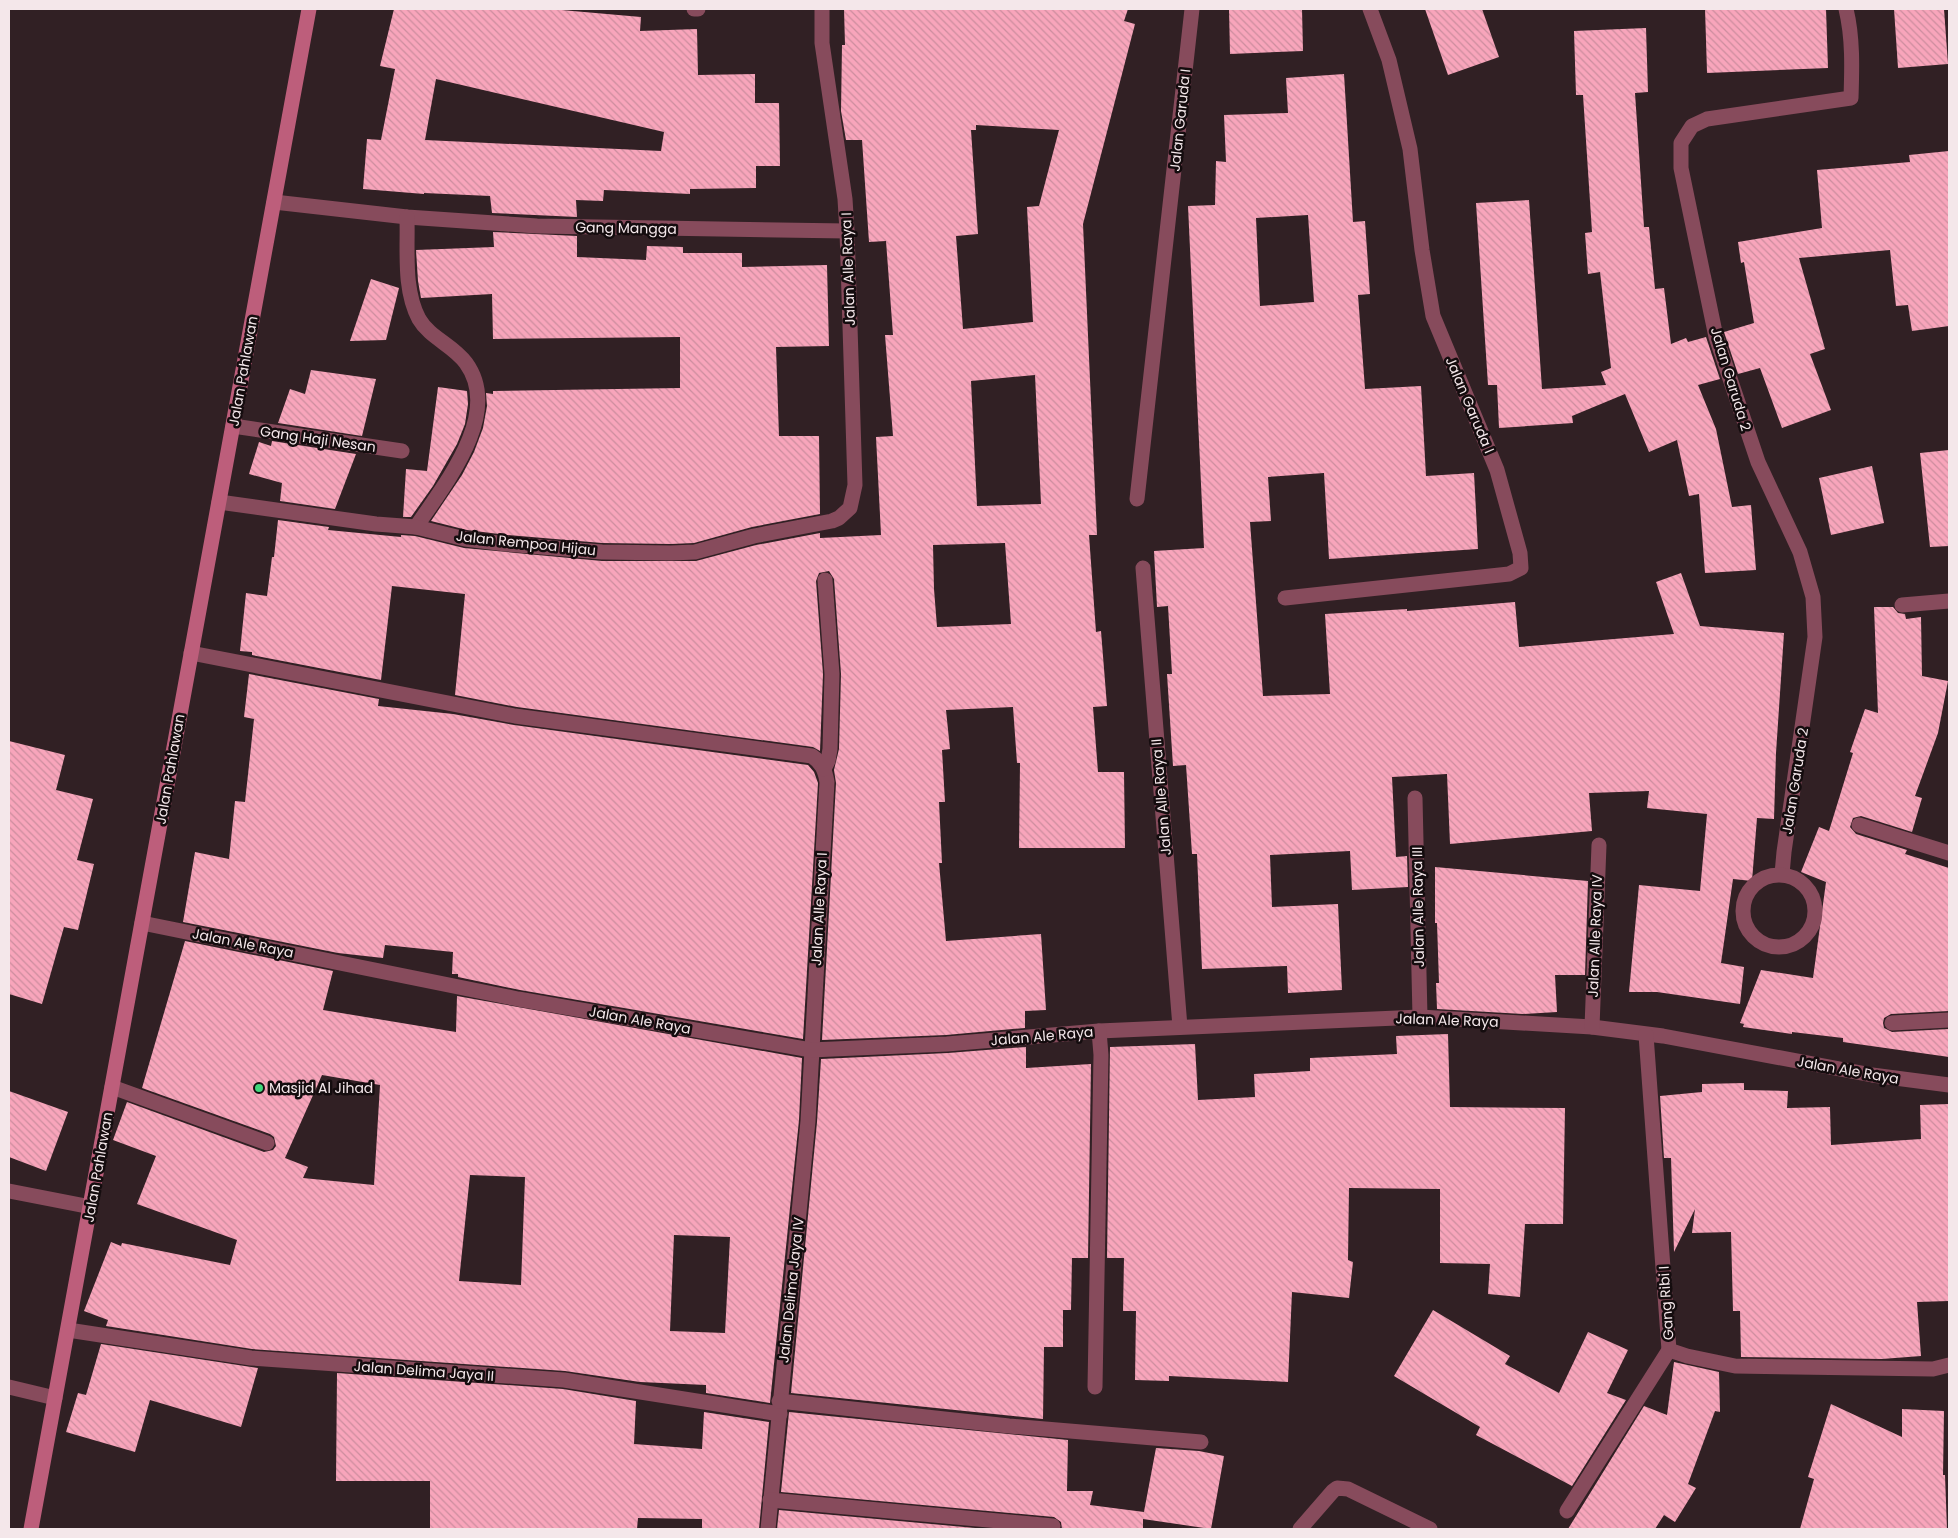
<svg xmlns="http://www.w3.org/2000/svg" width="1958" height="1538" font-family="Poppins,sans-serif">
  <style>
    .building { fill: url(#building-back-hatch); fill-rule: evenodd }
    .lines { fill: none; stroke-linecap: round; stroke-linejoin: round }
    .lane { stroke: #874b5c; stroke-width: 15 }
    .street { stroke: #874b5c; stroke-width: 15 }
    .secondary { stroke: #bd5e7b; stroke-width: 15 }
    .poi-dot { fill: #41d77c; stroke: #140c0e; stroke-width: 2 }
    .labels { text-anchor: middle; stroke-width: 5; stroke-linejoin: round; paint-order: stroke }
    .street-label { font-size: 14px; fill: #f4e7ea; stroke: #140c0e }
    .poi-label { font-size: 14px; fill: #f4e7ea; stroke: #140c0e; text-anchor: start }
  </style>
  <defs>
    <pattern id="building-back-hatch" width="6" height="6" patternUnits="userSpaceOnUse" patternTransform="scale(1.25)"><rect width="6" height="6" fill="#f8a5bb"/><path d="M-1 5l2 2M0 0l6 6M5-1l2 2" fill="none" stroke="#cc8d9e"/></pattern>
  </defs>
  <rect width="100%" height="100%" fill="#312024"/>
  <!-- building -->
  <g class="building">
    <path d="M394,9H550L641,17L640,31L697,29L698,75L755,74V103H779L780,166H756V188L690,189V194L604,190L603,201L576,200L577,217L492,213L490,196L424,193V194L363,189L367,139L381,140L395,69L380,66ZM436,79L664,132L661,151L425,140Z"/>
    <path d="M844,9H1128L1124,21L1135,24L1083,224L1097,535H1089L1096,632L1101,631L1107,706L1093,707L1098,772H1124L1125,848H1019L1020,763H1017L1013,707L946,710L950,749L942,750L945,802H939L942,863H939L946,941L1041,934L1046,1010L1025,1011V1028L946,1035L822,1040L836,783L834,770L839,749L841,674L834,579L829,571L819,573L816,581L823,674L820,751L813,747L517,707L455,695L465,594L392,586L381,680L252,655V652L240,651L246,593L267,596L272,557H274L278,520L329,527L328,530L401,537V535L415,536L464,548L602,561H696L756,545L820,533V538L881,535L876,437L893,436L885,335H893L886,241L869,242L862,140H846L841,111L842,45H845ZM976,125L1059,130L1039,206L1027,207L1033,322L963,329L956,236L978,234L971,130H976ZM1035,375L1041,504L977,506L971,381ZM1005,543L1011,624L937,627L934,589L933,545Z"/>
    <path d="M1229,9H1302L1303,51L1230,54Z"/>
    <path d="M1425,9H1482L1499,57L1448,75Z"/>
    <path d="M1705,9H1826L1828,68L1707,73Z"/>
    <path d="M1894,9H1944L1948,64L1898,68Z"/>
    <path d="M1646,28L1648,92L1635,93L1644,227H1649L1655,289L1664,288L1671,344L1686,338L1688,342L1706,337L1720,379L1698,385L1716,429L1732,507L1751,505L1756,570L1705,573L1699,494L1689,496L1677,440L1649,452L1625,394L1572,416L1573,423L1499,428L1497,385H1488L1476,203L1529,200L1542,389L1606,385L1601,372L1611,368L1600,272L1588,274L1585,233L1592,232L1583,95H1576L1574,31Z"/>
    <path d="M1344,74L1353,222L1365,221L1370,294L1358,295L1365,389L1421,386L1426,476L1474,473L1478,549L1329,559L1324,473L1268,477L1271,521L1250,522L1263,696L1330,694L1325,614L1407,609V611L1515,602L1519,647L1674,634L1656,582L1681,573L1700,626L1784,633L1776,753L1774,819L1757,818L1752,881L1733,879L1721,963L1744,967L1740,1004L1657,992H1629L1639,885L1700,891L1707,814L1647,808L1649,791L1589,793L1592,831L1450,844L1447,774L1392,777L1396,857L1407,856L1408,887L1352,890L1350,851L1270,855L1272,907L1338,904L1342,990L1288,993L1287,966L1202,969L1197,854H1192L1186,765L1173,766L1167,674H1172L1168,606L1157,607L1154,551L1204,548L1188,206L1215,205L1216,161L1226,162L1224,115L1288,113L1286,78ZM1308,215L1314,302L1260,306L1256,218Z"/>
    <path d="M1949,151V326L1912,331L1908,305L1896,306L1890,250L1799,258L1825,349L1810,354L1831,410L1782,428L1760,368L1738,374L1724,332L1754,323L1744,262L1741,263L1738,242L1822,228L1817,170L1910,162L1909,155Z"/>
    <path d="M493,232L577,236V257L646,260L647,246L683,247V253H742V267L827,265L829,346L776,347L779,436H819L820,514L752,527L694,543L671,544L602,543L507,535L467,530L431,521L462,475L474,452L483,428L487,406L486,393L493,394V391L680,388V337L493,339L492,294L421,298L418,281L416,250L494,247Z"/>
    <path d="M371,279L399,288L386,340L350,341Z"/>
    <path d="M311,370L376,379L362,436L278,423L290,389L305,394Z"/>
    <path d="M438,387L467,391L468,404L465,424L457,444L433,486L411,517H403L406,469L427,471Z"/>
    <path d="M272,441L356,454L335,509L280,501L282,483L249,474L259,442L271,446Z"/>
    <path d="M1949,450V546L1930,547L1920,453Z"/>
    <path d="M1872,466L1884,523L1831,535L1819,478Z"/>
    <path d="M1874,607H1893L1898,613L1905,614L1906,619L1921,617L1922,676L1948,681L1938,733L1915,796L1922,798L1912,832L1861,816L1853,818L1850,827L1856,834L1907,850L1905,854L1949,868V1011L1891,1014L1884,1018L1883,1023L1884,1028L1892,1032L1949,1029V1057L1843,1042V1038L1792,1032V1034L1743,1027L1744,1024L1740,1023L1761,970L1813,978L1826,882L1801,872L1819,827L1829,831L1853,753L1850,752L1865,709L1878,713Z"/>
    <path d="M249,674L379,699L378,706L453,714L514,725L808,765L814,772L818,783L803,1039L520,990L458,977V974H452L453,952L385,945L383,958L338,953L183,922L195,852L229,859L235,801L245,802L254,719L244,717Z"/>
    <path d="M9,741L65,755L56,790L93,799L77,860L94,864L78,930L64,927L42,1004L9,994Z"/>
    <path d="M1435,867L1588,881L1585,975H1555L1557,1012L1523,1014L1437,1009L1436,983H1439L1437,923H1435Z"/>
    <path d="M185,941L333,971L323,1010L456,1032L457,996L802,1058L799,1120L770,1403L706,1393V1385L640,1382L565,1371L252,1349L106,1326L108,1320L84,1311L111,1242L121,1246L122,1243L230,1265L237,1240L137,1204L156,1156L113,1140L127,1102L264,1152L273,1150L276,1146L274,1137L270,1134L142,1088ZM322,1075L380,1085L374,1185L303,1178L308,1167L285,1158ZM470,1175L525,1177L521,1285L459,1281ZM674,1235L730,1237L725,1333L670,1331Z"/>
    <path d="M1448,1034L1450,1107L1565,1108L1563,1224H1525L1520,1297L1488,1294L1490,1264L1440,1263V1189L1349,1188L1348,1260L1353,1262L1349,1298L1292,1292L1288,1382L1169,1376V1381L1135,1380L1136,1311H1123L1124,1258H1107L1110,1047L1195,1044L1198,1100L1255,1097L1254,1074L1310,1071V1058L1397,1054L1396,1036Z"/>
    <path d="M1026,1047V1068L1091,1064L1088,1258H1072L1071,1310H1063V1347H1044L1043,1419L791,1393L817,1122L821,1059L948,1053Z"/>
    <path d="M1744,1083V1090L1788,1091L1787,1108L1830,1107L1831,1145L1921,1139L1920,1105L1949,1104V1301L1917,1302L1921,1356L1882,1359L1741,1357L1740,1311H1733L1731,1232L1692,1233L1695,1209L1674,1252L1671,1158H1664L1660,1096L1702,1092V1084Z"/>
    <path d="M9,1091L68,1112L46,1171L9,1157Z"/>
    <path d="M1433,1310L1510,1356L1505,1364L1559,1393L1588,1332L1628,1350L1607,1393L1626,1400L1572,1486L1476,1435L1480,1427L1394,1376Z"/>
    <path d="M101,1344L258,1368L241,1427L150,1400L135,1452L66,1432L78,1393L86,1395Z"/>
    <path d="M1674,1362L1719,1372L1720,1412L1715,1411L1688,1484L1696,1488L1675,1522L1664,1515L1655,1529H1568L1644,1406L1667,1415Z"/>
    <path d="M337,1373L563,1389L636,1401L634,1444L702,1449L704,1412L769,1422L759,1529H702V1519L638,1518L637,1529H430V1481H336Z"/>
    <path d="M1831,1404L1902,1437V1409L1944,1411L1943,1475H1945L1947,1529H1800L1814,1479L1808,1477Z"/>
    <path d="M789,1412L1068,1440L1067,1491H1093L1090,1505L1144,1512L1143,1517L1156,1448L1199,1451L1224,1456L1211,1529L1143,1519V1529H1062L1061,1522L1054,1517L781,1492Z"/>
    <path d="M779,1510L986,1529H777Z"/>
  </g>
  <g class="lines">
    <!-- lane -->
    <g class="lane">
      <path d="M9,1191L91,1207"/>
      <path d="M9,1387L55,1398"/>
    </g>
    <!-- street -->
    <g class="street">
      <path d="M694,9H698"/>
      <path d="M274,202L407,217L537,226L847,231"/>
      <path d="M407,217C408,250 403,289 419,319C430,338 453,345 466,363C503,414 444,485 416,527"/>
      <path d="M233,426L402,451"/>
      <path d="M1137,499L1192,9"/>
      <path d="M219,502L376,524L416,527L465,539L506,544L602,552L671,553L695,552L754,536L832,521L839,518L850,508L855,485L847,231L845,199L822,43V9"/>
      <path d="M1143,568L1180,1027"/>
      <path d="M1285,598L1509,574L1521,568L1520,553L1497,470L1433,316L1422,250L1410,149L1389,60L1370,9"/>
      <path d="M1902,605L1949,601"/>
      <path d="M191,653L515,716L812,756C822,763 825,770 827,782L808,1121L768,1529"/>
      <path d="M824,769L828,761L830,749L832,674L825,580"/>
      <path d="M1415,798L1420,1017"/>
      <path d="M1859,825L1949,853"/>
      <path d="M1782,874L1784,852L1815,637L1813,597L1800,552L1758,462L1716,337L1681,168V143L1692,126L1707,119L1851,98C1852,68 1853,38 1846,9"/>
      <circle cx="1779" cy="911" r="36"/>
      <path d="M142,923L518,999L811,1050L947,1044L1099,1031L1420,1017L1592,1027L1663,1036L1872,1075L1949,1085"/>
      <path d="M1892,1023L1949,1020"/>
      <path d="M1592,1027L1599,845"/>
      <path d="M1646,1035L1669,1350L1687,1356L1735,1366L1933,1369L1949,1365"/>
      <path d="M112,1087L267,1143"/>
      <path d="M68,1330L251,1358L564,1380L780,1414"/>
      <path d="M1095,1387L1101,1055L1099,1031"/>
      <path d="M779,1401L1009,1426L1201,1442"/>
      <path d="M770,1500L1053,1526"/>
      <path d="M1567,1511L1669,1350"/>
      <path d="M1300,1529L1333,1491L1337,1488L1348,1489L1430,1529"/>
    </g>
    <!-- secondary -->
    <path class="secondary" d="M31,1529L309,9"/>
  </g>
  <!-- markers -->
  <circle class="poi-dot" cx="259" cy="1088" r="5"/>
  <g class="labels">
    <!-- street labels -->
    <g class="street-label">
      <text transform="translate(1180 120) rotate(-84)" y="5">Jalan Garuda I</text>
      <text transform="translate(626 228) rotate(1)" y="5">Gang Mangga</text>
      <text transform="translate(848 269) rotate(-92)" y="5">Jalan Alle Raya I</text>
      <text transform="translate(243 371) rotate(-80)" y="5">Jalan Pahlawan</text>
      <text transform="translate(1731 379) rotate(73)" y="5">Jalan Garuda 2</text>
      <text transform="translate(1470 405) rotate(67)" y="5">Jalan Garuda I</text>
      <text transform="translate(318 439) rotate(8)" y="5">Gang Haji Nesan</text>
      <text transform="translate(526 543) rotate(6)" y="5">Jalan Rempoa Hijau</text>
      <text transform="translate(170 769) rotate(-80)" y="5">Jalan Pahlawan</text>
      <text transform="translate(1795 781) rotate(-81)" y="5">Jalan Garuda 2</text>
      <text transform="translate(1161 797) rotate(-95)" y="5">Jalan Alle Raya II</text>
      <text transform="translate(1418 907) rotate(-91)" y="5">Jalan Alle Raya III</text>
      <text transform="translate(819 909) rotate(-87)" y="5">Jalan Alle Raya I</text>
      <text transform="translate(1595 936) rotate(-88)" y="5">Jalan Alle Raya IV</text>
      <text transform="translate(243 943) rotate(11)" y="5">Jalan Ale Raya</text>
      <text transform="translate(640 1020) rotate(10)" y="5">Jalan Ale Raya</text>
      <text transform="translate(1447 1020) rotate(2)" y="5">Jalan Ale Raya</text>
      <text transform="translate(1042 1036) rotate(-5)" y="5">Jalan Ale Raya</text>
      <text transform="translate(1848 1070) rotate(10)" y="5">Jalan Ale Raya</text>
      <text transform="translate(98 1167) rotate(-80)" y="5">Jalan Pahlawan</text>
      <text transform="translate(791 1290) rotate(-84)" y="5">Jalan Delima Jaya IV</text>
      <text transform="translate(1666 1303) rotate(-94)" y="5">Gang Ribi I</text>
      <text transform="translate(424 1371) rotate(4)" y="5">Jalan Delima Jaya II</text>
    </g>
    <!-- poi labels -->
    <g class="poi-label">
      <text x="269" y="1093">Masjid Al Jihad</text>
    </g>
  </g>
  <!-- border -->
  <rect width="1958" height="1538" fill="none" stroke="#f4e7ea" stroke-width="20"/>
</svg>
